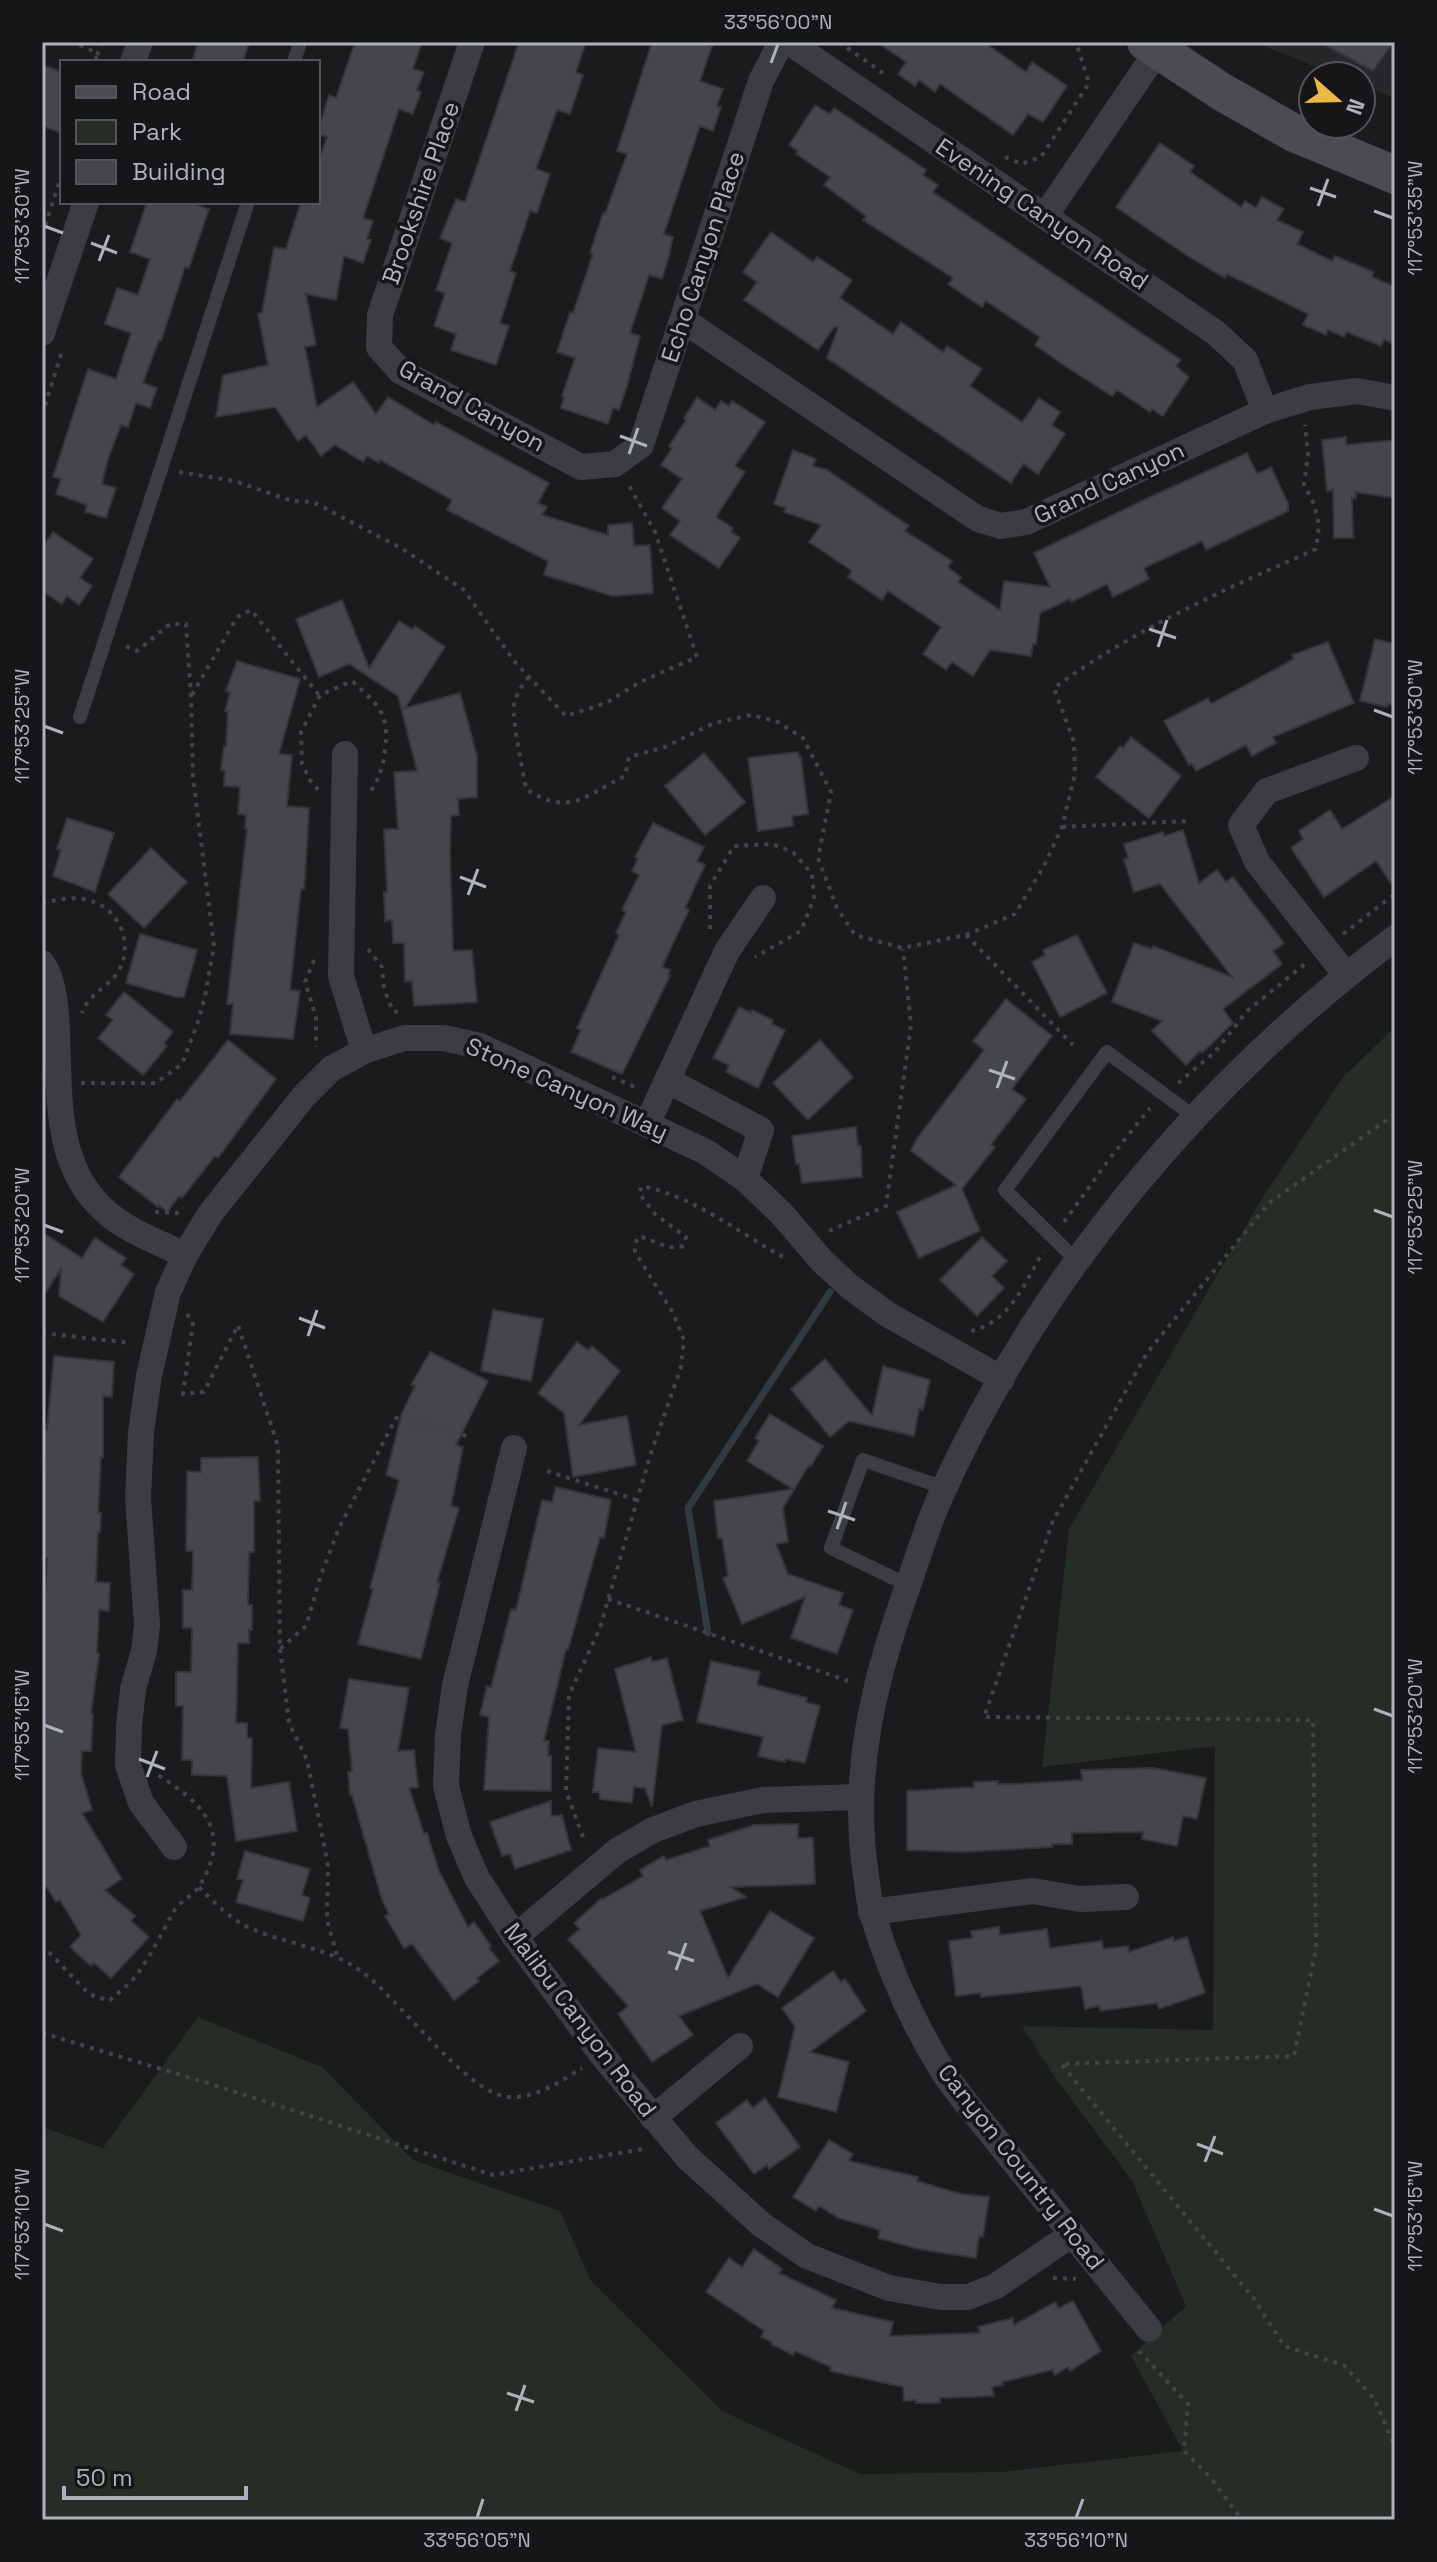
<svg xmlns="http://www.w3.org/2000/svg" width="1437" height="2562" font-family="'Space Grotesk',sans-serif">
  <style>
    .built { fill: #27272a }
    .green { fill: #252d26 }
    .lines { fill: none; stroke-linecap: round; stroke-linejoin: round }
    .stream { stroke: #313941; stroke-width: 7 }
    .building { fill: #45464a; stroke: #353539; stroke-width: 2 }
    .path { stroke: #424449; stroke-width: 4; stroke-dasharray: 4 6; stroke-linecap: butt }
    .lane { stroke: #3c3d42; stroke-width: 14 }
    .street { stroke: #3c3d42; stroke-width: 26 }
    .secondary { stroke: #4a4c52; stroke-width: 38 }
    .ticks { fill: none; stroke: #aeb2bc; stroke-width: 3 }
    .labels { text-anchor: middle; stroke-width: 7; stroke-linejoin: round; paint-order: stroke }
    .street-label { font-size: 24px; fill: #aeb2bc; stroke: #161618 }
    .neatline { fill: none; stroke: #aeb2bc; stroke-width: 3 }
    .ticks-label { font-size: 20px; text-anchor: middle; fill: #aeb2bc }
  </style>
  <rect width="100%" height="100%" fill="#1b1b1d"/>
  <!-- built -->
  <path class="built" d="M1254,42H1395V98L1361,85V76H1339Z"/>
  <!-- green -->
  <path class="green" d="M1395,1027V2520H42V2127L103,2148L198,2017L322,2067L413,2160L560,2211L591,2281L722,2411L860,2474L1001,2472L1183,2451L1131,2356L1186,2306L1132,2181L1056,2079L1022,2026L1213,2030L1215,1746L1042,1767L1069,1529L1261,1200L1342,1078Z"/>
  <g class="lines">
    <!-- stream -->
    <path class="stream" d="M708,1633L688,1508L830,1292"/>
  </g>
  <!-- building -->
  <g class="building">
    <path d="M198,42H249L243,62H192Z"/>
    <path d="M355,42H422L413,69L424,72L417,90L421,92L413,114L399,109L363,218L373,221L367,239L371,240L363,263L344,256L336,300L306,294L316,345L305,347L317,407L353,382L376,414L388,397L434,425L436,422L549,483L538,503L547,507L542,515L608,535V525L632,523L634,546L650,545L653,593L613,596L544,575L548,561L447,510L452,500L380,460L379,463L367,456L363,462L335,445L321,456L306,435L298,441L275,407L216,417L223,375L268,365L258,314L262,313L274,247L286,249L301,202H318V163L327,137L318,134V130L329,95L336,98Z"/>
    <path d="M519,42H586L576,72L583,75L570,114L557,110L536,169L550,174L537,213L530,211L510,271L516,273L500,323L509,326L496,365L451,350L456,334L434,326L445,293L436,290L452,243L440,238L456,199L465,202Z"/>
    <path d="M652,42H698L712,46L700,81L723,89L717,106L721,107L713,131L700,126L664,234L673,237L669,256L662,279L649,275L630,333L640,336L627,386L619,410L613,408L608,424L561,408L564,397L562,396L575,358L557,352L570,312L573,313L593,254L590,253L603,213L605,214L627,154L617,151Z"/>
    <path d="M877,42H984L1026,72L1032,62L1067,86L1043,122L1028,114L1013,135L940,84L935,92L919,80L915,86L898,74L906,62Z"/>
    <path d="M1319,42H1394L1373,71Z"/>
    <path d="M42,65L62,72V133L42,126Z"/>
    <path d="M815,105L830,114L834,108L884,141L926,170L923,175L938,185L933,192L1181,360L1176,366L1189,377L1163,416L1152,409L1150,412L1117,390L1112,396L1068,368L1035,345L1040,337L986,301L982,307L948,284L953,278L863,220L866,216L824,185L830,177L796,154L798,151L789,145Z"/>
    <path d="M1160,143L1194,166L1190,172L1241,207L1245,201L1256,208L1262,197L1284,209L1277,220L1303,232L1297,244L1332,261L1335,256L1374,272L1372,277L1395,287V344L1384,340L1381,346L1347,332L1344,337L1328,330L1326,335L1303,325L1308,314L1227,274L1225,278L1186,255L1116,207Z"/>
    <path d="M147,202H188L209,209L189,268L185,267L161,341L159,340L143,383L157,388L150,408L136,403L128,427L121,425L108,459L102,484L116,488L106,518L85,512L87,505L56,494L61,479L53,477L88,369L116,379L131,333L105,324L117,288L138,295L150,259L130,252Z"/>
    <path d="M771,232L813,262L817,257L852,280L840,298L893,334L901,322L943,352L947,346L982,369L970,386L1022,422L1039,398L1060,412L1052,425L1065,434L1038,474L1023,464L1011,483L827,358L838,328L835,326L818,350L744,300L757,282L743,272Z"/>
    <path d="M697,397L715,410L721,401L729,406L732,401L765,422L735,466L745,472L716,517L733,528L731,532L740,538L719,568L670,535L680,521L662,508L682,479L661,465L672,448L669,446L686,420L684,418Z"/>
    <path d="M1346,437V445L1395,440V498L1355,492L1356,498H1352L1353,538H1334L1333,490L1327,492L1322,440Z"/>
    <path d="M793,450L816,459L813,466L827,470L909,526L905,531L952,561L948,567L961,577L958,582L1000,610L1004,581L1050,587L1034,553L1150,497L1247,453L1257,474L1271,467L1288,503V511L1206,550L1202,541L1144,568L1149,579L1113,597L1107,584L1071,602L1070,599L1040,613L1036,644H1033L1031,656L990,650L973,676L952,662L946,670L923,654L941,627L888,591L882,600L848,577L852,571L809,542L821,525L784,512L786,508L774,504Z"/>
    <path d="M53,532L93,559L80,578L92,586L79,605L67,596L62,604L42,591V548Z"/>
    <path d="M342,600L369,668L399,621L412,629L415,626L445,647L405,708L460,693L477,756V797L458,799L459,815L451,816L450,854L453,951L472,950L477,1002L414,1006L412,981L405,982L404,943H393L392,920L385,921L384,892H387L384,829H398L394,772L417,771L398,696L349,664L319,677L296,619Z"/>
    <path d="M1375,639L1395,644V706L1388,704L1387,707L1360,701Z"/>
    <path d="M1328,642L1354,703L1273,737L1276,743L1252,756L1246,745L1196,771L1191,763L1189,765L1164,721L1208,698L1211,704L1294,659L1292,655Z"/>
    <path d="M237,661L300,679L279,754L292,755L287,806L309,808L305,879L304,889H301L290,990L300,991L293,1039L230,1034L233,1004H227L247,829H245L246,815L238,814L240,787L224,786L225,771L221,770L224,746H226L228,712L225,711L230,692L226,691Z"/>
    <path d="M1131,737L1181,776L1149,818L1096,777L1120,746L1123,748Z"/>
    <path d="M798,752L799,757H801L808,814L792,816L793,826L758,831L748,758Z"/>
    <path d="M704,753L745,802L705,835L665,786Z"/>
    <path d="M1395,796V889L1376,861L1324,897L1291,848L1303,839L1299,831L1330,810L1342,829Z"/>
    <path d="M67,818L114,833L95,892L53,876L61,850L57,849Z"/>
    <path d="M653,823L704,847L697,861L705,865L685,908L689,910L662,967L670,970L668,976H670L622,1074L571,1052L581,1030L577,1028L619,935L616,933L626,912L622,910L639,875L632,871L638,858L635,857Z"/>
    <path d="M1183,830L1199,883L1217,870L1226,882L1233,877L1284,943L1273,951L1282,964L1223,1009L1233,1023L1202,1053L1200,1051L1186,1065L1152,1031L1162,1021L1112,1002L1134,943L1152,949L1153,946L1232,977L1160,884L1134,892L1124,859L1128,858L1124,844L1163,832L1164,836Z"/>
    <path d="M151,848L187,882L144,928L108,894Z"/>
    <path d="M140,934L197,950L184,997H176L126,983Z"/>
    <path d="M1077,935L1107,993L1060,1017L1032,962L1045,955L1043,950Z"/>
    <path d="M124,992L173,1032L164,1043L167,1046L143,1075L98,1038L113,1020L106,1015Z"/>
    <path d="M1006,999L1052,1036L1012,1089L1026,1099L991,1145L995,1147L962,1189L980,1231L919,1258L897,1212L956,1185L911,1151L916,1140L984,1050L973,1041Z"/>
    <path d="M739,1007L751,1013L752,1010L773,1020L772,1024L785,1030L758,1088L726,1072L729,1065L713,1058Z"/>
    <path d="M228,1040L276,1079L218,1158L215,1156L182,1198L179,1196L167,1212L159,1205L158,1207L119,1177L177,1099L180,1101Z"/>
    <path d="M820,1040L853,1077L808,1120L773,1083Z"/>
    <path d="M856,1127L858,1146H861L862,1177L802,1183L799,1164H796L792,1136Z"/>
    <path d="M42,1232L82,1258L95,1238L126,1258L121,1265L134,1274L103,1322L59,1296L61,1269L42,1298Z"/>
    <path d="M982,1237L1007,1261L992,1276L1004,1288L977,1316L940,1280Z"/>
    <path d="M493,1310L543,1319L531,1381L481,1371Z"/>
    <path d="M577,1342L588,1350L592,1346L620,1371L579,1425L627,1416L636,1465L573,1477L564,1413L538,1393Z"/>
    <path d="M430,1352L488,1381L456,1445L463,1447L451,1506L459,1508L437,1582L440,1583L421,1659L358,1644L373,1589L370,1588L399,1480L386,1475L402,1413L415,1386L411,1385Z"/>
    <path d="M54,1356L114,1362L112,1397L103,1396V1457H101L98,1513H101L100,1532H98L96,1582L110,1583L109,1611L99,1610L97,1653L99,1654L91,1714H93L91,1751H82L81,1773L92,1810L82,1813L122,1879L105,1890L135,1916L131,1921L149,1937L111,1978L94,1963L91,1966L70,1947L81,1935L60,1900L56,1902L42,1880V1595H45L47,1558H43L44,1542H42L45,1458H42V1430H47Z"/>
    <path d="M825,1359L872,1416L883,1366L930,1380L923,1410L919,1409L914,1436L849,1421L830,1437L791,1389Z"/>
    <path d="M770,1414L823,1446L811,1466L809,1465L783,1508L788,1542L776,1544L788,1574L843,1593L839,1605L853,1610L837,1654L791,1638L805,1597L742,1624L723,1578L728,1576L722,1538H718L714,1501L793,1489L747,1461L759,1441L755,1438Z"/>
    <path d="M258,1457L260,1501H254V1552H249L248,1605H252V1630H249V1643H238L236,1723H247V1738H252L251,1788L289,1782L297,1831L236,1841L227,1776L192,1775V1760H182L183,1706H176V1672H191L192,1628H183V1590H192L193,1551H186L187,1471L201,1472V1458Z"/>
    <path d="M556,1487L611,1500L604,1538L600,1537L568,1650L566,1649L544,1741H549L548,1756H551V1791L484,1790L489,1717L480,1715L487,1686L491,1687L511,1609L516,1610L542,1500L552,1502Z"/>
    <path d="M651,1657L652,1662L667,1658L683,1720L662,1725L652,1807L645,1788L634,1787L632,1803L600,1799L599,1792H593L598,1748L636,1752L615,1669Z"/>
    <path d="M711,1661L760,1672L757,1685L807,1698L806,1702L820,1706L805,1763L786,1759L785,1762L758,1756L763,1737L697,1722Z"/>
    <path d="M349,1679L409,1688L398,1751L414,1750L418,1787L409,1788L424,1834L427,1833L439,1871L468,1927L474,1922L491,1946L489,1948L499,1961L477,1978L479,1981L454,2000L412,1944L404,1948L385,1916L389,1914L382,1900L352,1795H350L348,1772L352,1771L348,1729L340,1728Z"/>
    <path d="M1154,1768L1206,1778L1197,1819L1183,1816L1177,1846L1142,1839L1143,1832L1072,1833V1844H1052V1847L963,1852L907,1850V1791L974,1787V1782L998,1781V1784H1016L1082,1780L1081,1770Z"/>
    <path d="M551,1801V1816L562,1815L571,1850L515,1869L510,1854L502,1856L490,1822Z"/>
    <path d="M798,1824V1838H813L815,1884L731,1887L746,1897L700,1911L728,1978L770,1911L814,1938L778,1997L757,1984L679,2016L693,2035L652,2062L618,2014L628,2006L568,1939L580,1929L574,1923L602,1898L603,1899L643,1876L640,1870L664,1856L666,1860L710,1846L708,1840L754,1825Z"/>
    <path d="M245,1851L310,1869L302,1895L310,1898L303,1921L236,1902L243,1880L237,1879Z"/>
    <path d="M999,1927L1000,1935L1047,1929L1050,1948L1102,1941L1103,1949L1128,1946L1129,1952L1173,1937L1174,1941L1187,1937L1205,1993L1159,2009L1157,2003L1100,2011L1099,2006L1085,2009L1081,1986L981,1997L980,1993L956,1996L949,1941L972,1938L971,1931Z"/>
    <path d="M833,1971L841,1982L845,1979L866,2011L810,2052L849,2062L836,2112L778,2097L795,2027L782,2008Z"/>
    <path d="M765,2098L800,2147L769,2169L767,2165L754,2174L716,2123L747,2100L753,2108Z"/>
    <path d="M829,2140L853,2154L849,2161L918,2177L917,2181L961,2194L989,2197L983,2237L979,2236L976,2258L918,2249L878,2238L880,2230L839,2218L819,2206L816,2211L793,2197Z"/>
    <path d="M754,2249L782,2269L779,2273L836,2300L832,2308L893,2322L890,2336L980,2333L978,2327L1013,2318L1014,2325L1055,2302L1059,2308L1073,2301L1101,2351L1070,2371L1068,2367L1055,2375L1052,2370L1002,2382L1003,2385L992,2387L994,2396L940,2398V2403H916V2400L904,2401L903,2387L830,2371L831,2367L795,2351L793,2355L771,2344L772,2342L761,2337L764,2331L706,2292L729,2258L742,2267Z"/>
  </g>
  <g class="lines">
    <!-- path -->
    <g class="path">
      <path d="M70,42C82,46 96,48 97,62"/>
      <path d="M839,42L883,73"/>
      <path d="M97,55L102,42"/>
      <path d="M1005,157L1022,164L1041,157L1089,83L1076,42"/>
      <path d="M42,235L62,174"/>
      <path d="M42,415L63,348"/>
      <path d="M179,472L234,481L292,501L313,502L401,548L464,590L514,661L566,716L606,703L640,682L697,657L655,532L627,482"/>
      <path d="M529,677C522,685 516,694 514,705C512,722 523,771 526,789C570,817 584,796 625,776L629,757L665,747L714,723L751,715L778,722L803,738L831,792L818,858L837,908L855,935L903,948L966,935L1015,914L1044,866L1062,827L1075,774L1074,742L1054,688C1134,629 1226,589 1316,549L1319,525L1314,504L1304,484L1308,455L1305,425"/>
      <path d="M192,695L237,617L251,610L319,695"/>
      <path d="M318,790L310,780L302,764L301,732L320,695L352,681C378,705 390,713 385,750C383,767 380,777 371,791"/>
      <path d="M1062,827L1189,821"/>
      <path d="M42,903C58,900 76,895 91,901C118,909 132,940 121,966C114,985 90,991 82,1013"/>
      <path d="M710,929V886L734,846L773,844L794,853L812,874L814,898L801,931L755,957"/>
      <path d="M1343,934L1395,894"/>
      <path d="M966,935L1073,1045"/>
      <path d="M368,949L382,967L384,989L393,1011L398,1012"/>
      <path d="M314,960L305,982L316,1017V1047"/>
      <path d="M612,1077L633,1086L637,1084"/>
      <path d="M81,1083H156L182,1064L197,1025L205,996L214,946L193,777L191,697L186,624H170L137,651L123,645"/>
      <path d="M1178,1083L1215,1052L1247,1011L1305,964"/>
      <path d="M1395,1114L1269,1203L1147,1353L1053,1521L984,1717L1313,1720L1316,1949L1294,2056L1061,2064L1254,2299L1284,2346L1345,2366L1375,2400L1395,2448"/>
      <path d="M155,1212L177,1213L183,1207"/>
      <path d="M1064,1222L1110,1158L1150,1108"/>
      <path d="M829,1231L886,1206L911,1025L903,949"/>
      <path d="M187,1314L193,1322L183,1394L204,1392L238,1325L278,1446L280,1649L306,1626L321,1575L339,1528L396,1418L471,1437"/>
      <path d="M971,1331C1010,1322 1024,1284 1043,1252"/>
      <path d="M42,1333L131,1343"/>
      <path d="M547,1471L637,1500"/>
      <path d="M608,1599L848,1681"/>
      <path d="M280,1649L289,1723L307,1760L320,1824L328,1866L327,1920L338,1959"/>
      <path d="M583,1837L566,1791L569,1695L600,1628L650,1456L681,1367L684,1340L673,1313L635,1252V1244L639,1236C655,1240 666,1251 683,1246L686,1237L655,1214L639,1193L642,1186C692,1196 737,1231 781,1256L786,1255"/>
      <path d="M199,1887C215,1903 231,1920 252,1929C287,1944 329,1948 361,1971C400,2000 461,2086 503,2096C530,2102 560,2082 582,2068"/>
      <path d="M42,1945L89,1994L109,2001C120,1991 133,1982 140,1970C153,1952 163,1930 174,1911C181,1900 194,1895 200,1885C233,1831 202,1803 158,1775"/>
      <path d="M42,2033L214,2085L493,2175L648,2148"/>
      <path d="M1053,2278L1076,2279"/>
      <path d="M1139,2351L1188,2404L1184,2451L1211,2478L1242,2520"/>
    </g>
    <!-- lane -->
    <g class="lane">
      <path d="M294,62L300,42"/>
      <path d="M80,717L248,202"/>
      <path d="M1077,1261L1005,1190L1107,1052L1196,1118"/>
      <path d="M908,1585L831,1548L863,1460L945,1488"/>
    </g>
    <!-- street -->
    <g class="street">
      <path d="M472,42L380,315L379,347L400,371L581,467L615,464L641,445L761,81L781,42"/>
      <path d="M789,42L1216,333L1245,360L1265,411"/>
      <path d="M133,62L140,42"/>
      <path d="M1045,216L1158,50"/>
      <path d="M683,320L978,519L1001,526L1026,522L1265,411L1310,397L1357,391L1395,398"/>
      <path d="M42,333L86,202"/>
      <path d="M345,754L341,976L364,1051"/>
      <path d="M42,963C55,981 56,1012 57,1034C60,1095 54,1166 105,1211C127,1231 158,1242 185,1255"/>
      <path d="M1346,975L1257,862L1241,825L1267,791L1356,758"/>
      <path d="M667,1080L761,1130L745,1179"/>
      <path d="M647,1124L727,951L763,898"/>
      <path d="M514,1448L455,1685L448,1735L446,1786L459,1836L477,1878L515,1937L602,2055L687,2157L762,2225L807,2256L889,2288L941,2297H968L996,2286L1071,2235"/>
      <path d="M174,1847L141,1803L128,1765L129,1726L133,1689L144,1651L147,1625L138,1498L141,1432L149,1376L168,1292L185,1255L210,1214L304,1096L331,1069L364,1051L404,1038H444L480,1046L706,1152L745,1179L781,1213L822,1261L849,1286L887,1314L1002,1379"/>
      <path d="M871,1912L1033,1891L1080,1899L1126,1897"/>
      <path d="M515,1937L617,1851L653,1830L696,1814L763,1800L860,1797"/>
      <path d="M653,2118L740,2046"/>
      <path d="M1149,2329C1100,2269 1051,2208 1002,2147C982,2121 958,2096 941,2068C912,2021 889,1969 873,1916C869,1903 868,1889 866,1875C851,1780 872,1687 904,1597C916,1564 926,1528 941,1495C1040,1276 1202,1082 1395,938"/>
    </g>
    <!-- secondary -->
    <path class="secondary" d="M1146,42L1222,92L1294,133L1395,175"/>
  </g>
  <!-- ticks -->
  <path class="ticks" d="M771,63L778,44M1310,188L1336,197M1318,206L1328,179M1374,211L1393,218M44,226L63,233M91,243L117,253M99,261L109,235M620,436L647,446M629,454L638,428M1149,629L1176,638M1158,647L1167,620M1374,710L1393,717M44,726L63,733M460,877L486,887M468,895L478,869M989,1070L1015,1079M997,1088L1007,1061M1374,1210L1393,1217M44,1225L63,1232M299,1318L325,1328M308,1336L317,1310M828,1511L855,1520M837,1529L846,1502M1374,1709L1393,1716M44,1725L63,1732M139,1759L165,1769M147,1777L157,1751M668,1952L694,1961M676,1970L686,1943M1197,2144L1223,2154M1205,2162L1215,2136M1374,2209L1393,2216M44,2224L63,2231M507,2393L534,2402M516,2411L525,2385M477,2518L483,2499M1076,2518L1083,2499"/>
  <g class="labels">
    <!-- street labels -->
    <g class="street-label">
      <text transform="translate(421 193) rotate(-71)" y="8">Brookshire Place</text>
      <text transform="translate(1042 214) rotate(34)" y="8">Evening Canyon Road</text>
      <text transform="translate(703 257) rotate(-72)" y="8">Echo Canyon Place</text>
      <text transform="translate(472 406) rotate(29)" y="8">Grand Canyon</text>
      <text transform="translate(1109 483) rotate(-25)" y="8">Grand Canyon</text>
      <text transform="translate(567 1089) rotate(24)" y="8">Stone Canyon Way</text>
      <text transform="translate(580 2020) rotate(53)" y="8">Malibu Canyon Road</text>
      <text transform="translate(1021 2167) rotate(52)" y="8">Canyon Country Road</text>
    </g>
  </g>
  <!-- border -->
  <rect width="1437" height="2562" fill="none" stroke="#161618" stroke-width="88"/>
  <!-- legend -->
  <rect x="60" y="60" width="260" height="144" fill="#161618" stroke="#53545a" stroke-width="2"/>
  <rect x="76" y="86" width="40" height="12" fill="#4a4c52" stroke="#53545a" stroke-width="2"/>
  <text x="132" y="100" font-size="24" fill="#aeb2bc">Road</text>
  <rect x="76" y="120" width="40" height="24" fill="#252d26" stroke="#53545a" stroke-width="2"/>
  <text x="132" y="140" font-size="24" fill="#aeb2bc">Park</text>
  <rect x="76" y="160" width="40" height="24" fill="#45464a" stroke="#53545a" stroke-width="2"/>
  <text x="132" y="180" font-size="24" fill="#aeb2bc">Building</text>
  <!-- north arrow -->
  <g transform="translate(1337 100) rotate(110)"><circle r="38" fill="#161618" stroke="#53545a" stroke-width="2"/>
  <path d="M0-6L14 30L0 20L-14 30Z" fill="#e8b948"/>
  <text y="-12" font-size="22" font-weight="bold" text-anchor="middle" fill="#aeb2bc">N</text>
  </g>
  <!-- scale -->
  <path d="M64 2486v12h182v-12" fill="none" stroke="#aeb2bc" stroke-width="4"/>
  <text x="76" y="2486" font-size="24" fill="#aeb2bc" stroke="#161618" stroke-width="6" paint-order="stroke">50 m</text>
  <rect x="44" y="44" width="1349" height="2474" class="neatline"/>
  <g class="ticks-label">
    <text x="778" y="29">33°56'00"N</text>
    <text transform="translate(1415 218) rotate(-90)" y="7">117°53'35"W</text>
    <text transform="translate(22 226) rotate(-90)" y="7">117°53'30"W</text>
    <text transform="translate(1415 717) rotate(-90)" y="7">117°53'30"W</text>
    <text transform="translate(22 726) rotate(-90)" y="7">117°53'25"W</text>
    <text transform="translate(1415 1217) rotate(-90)" y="7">117°53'25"W</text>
    <text transform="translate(22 1225) rotate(-90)" y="7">117°53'20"W</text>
    <text transform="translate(1415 1716) rotate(-90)" y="7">117°53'20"W</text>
    <text transform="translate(22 1725) rotate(-90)" y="7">117°53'15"W</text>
    <text transform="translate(1415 2216) rotate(-90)" y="7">117°53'15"W</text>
    <text transform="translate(22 2224) rotate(-90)" y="7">117°53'10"W</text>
    <text x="477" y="2547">33°56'05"N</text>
    <text x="1076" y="2547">33°56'10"N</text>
  </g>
</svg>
